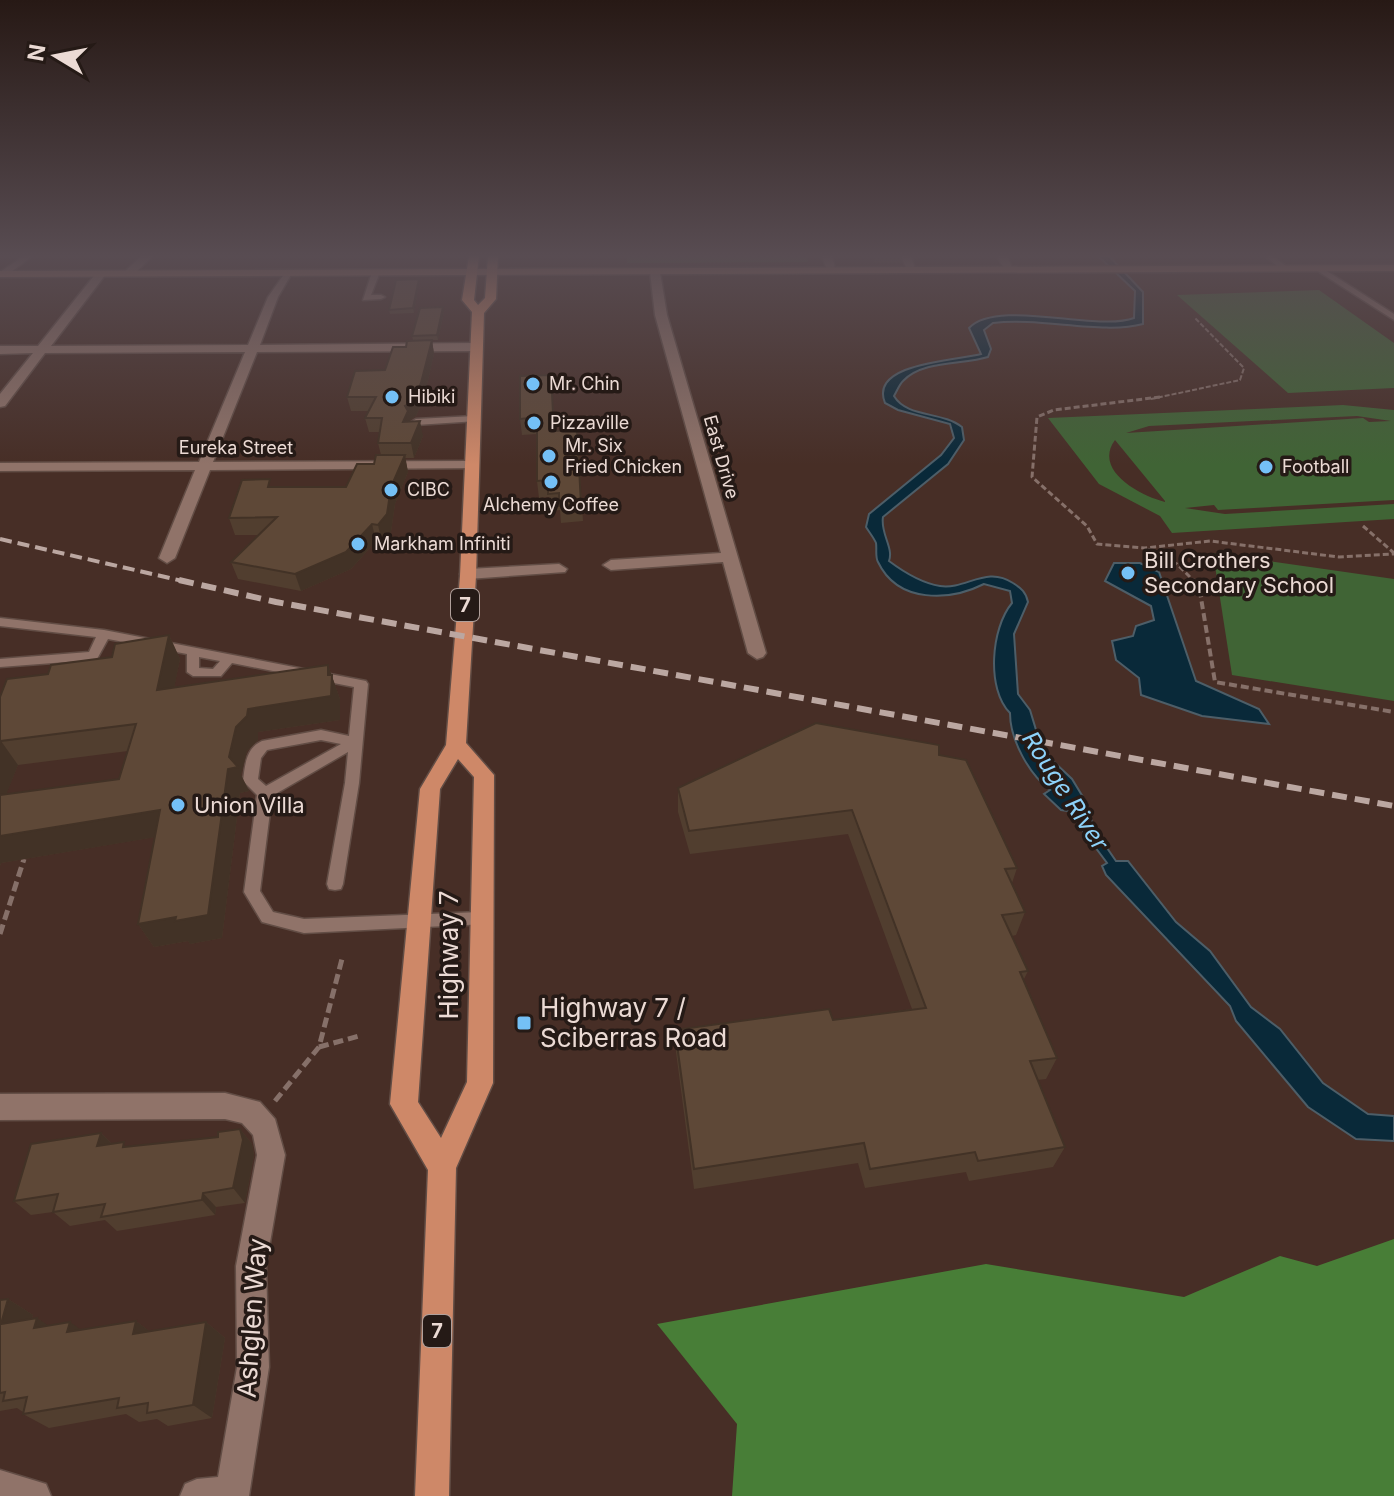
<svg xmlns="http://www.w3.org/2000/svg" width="1394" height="1496" font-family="Inter,sans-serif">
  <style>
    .green { fill: #406435; fill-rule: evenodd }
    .forest { fill: #487e37 }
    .water { fill: #092939; stroke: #4d5e68; stroke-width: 2 }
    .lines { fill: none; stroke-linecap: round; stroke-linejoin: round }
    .lane-casing { stroke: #624d45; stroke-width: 3 }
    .street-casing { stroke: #624d45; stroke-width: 3 }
    .secondary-casing { stroke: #624d45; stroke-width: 3 }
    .primary-casing { stroke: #624d45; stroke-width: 3 }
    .path-far3 { stroke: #867069; stroke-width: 2; stroke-dasharray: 5 2; stroke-linecap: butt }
    .path-far2 { stroke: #867069; stroke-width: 3; stroke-dasharray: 6 3; stroke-linecap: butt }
    .path-far1 { stroke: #867069; stroke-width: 4; stroke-dasharray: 8 4; stroke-linecap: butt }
    .path { stroke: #867069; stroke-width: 5; stroke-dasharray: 10 5; stroke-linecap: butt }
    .lane { fill: #907369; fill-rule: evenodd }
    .street { fill: #907369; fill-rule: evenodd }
    .secondary { fill: #af7e69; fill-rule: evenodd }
    .primary { fill: #ce8868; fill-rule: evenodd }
    .rail-far1 { stroke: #bba7a1; stroke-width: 4; stroke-dasharray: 12 6; stroke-linecap: butt }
    .rail { stroke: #bba7a1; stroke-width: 6; stroke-dasharray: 15 8; stroke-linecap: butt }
    .wall { fill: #513e2f; fill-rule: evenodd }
    .shaded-wall { fill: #423226 }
    .building { fill: #5e4837; stroke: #423226; stroke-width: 2 }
    .poi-dot { fill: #74c0f6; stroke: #251a16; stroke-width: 3 }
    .labels { text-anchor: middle; stroke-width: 7; stroke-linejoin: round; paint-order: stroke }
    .far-poi-label { font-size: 18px; fill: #ebdad4; stroke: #251a16; text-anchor: start }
    .far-street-label { font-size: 18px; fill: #ebdad4; stroke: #251a16 }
    .shield { fill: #251a16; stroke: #b0a09b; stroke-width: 2 }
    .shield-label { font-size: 20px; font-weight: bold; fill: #ebdad4 }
    .poi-label { font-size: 22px; fill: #ebdad4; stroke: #251a16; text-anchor: start }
    .water-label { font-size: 24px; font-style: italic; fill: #8dd2fa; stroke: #251a16 }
    .near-street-label { font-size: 26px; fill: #ebdad4; stroke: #251a16 }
    .near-poi-label { font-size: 26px; fill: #ebdad4; stroke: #251a16; text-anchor: start }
  </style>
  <rect width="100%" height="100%" fill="#472e26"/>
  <!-- green -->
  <g class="green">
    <path d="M627,256H807L808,262L627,263Z"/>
    <path d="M1319,290L1394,343V388L1288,393L1177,295Z"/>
    <path d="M1343,405L1394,410V500L1218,510L1214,505L1185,508L1225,514L1394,504V519L1172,533L1160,516L1099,484L1048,418ZM1357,416L1391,421L1369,422L1363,418L1126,433L1149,426ZM1115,440L1165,501V502C1139,495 1093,470 1115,440Z"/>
    <path d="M1213,553L1394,579V701L1232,675Z"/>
  </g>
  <!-- forest -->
  <path class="forest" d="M1394,1239V1496H732L737,1424L657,1324L986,1264L1184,1297L1280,1256L1317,1266Z"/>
  <!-- water -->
  <g class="water">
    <path d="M1098,256H1109L1143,292V324C1103,335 1040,317 993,323L984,330L991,349L988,357C963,365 923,360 903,381C899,385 897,391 894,396C907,418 942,411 962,427L964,440L948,464L883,517C880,533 894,548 889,561C905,573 921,583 940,586C966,590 986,565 1013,583C1021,588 1026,592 1028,602L1014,634L1018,694L1030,710L1037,733L1051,759L1072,779L1086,802L1094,829L1116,861H1128L1176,922L1210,951L1251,1007L1280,1029L1323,1083L1368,1114L1394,1116V1141L1356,1139L1308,1107L1236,1021L1230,1006L1106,875L1102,866L1107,863L1068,811L1061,810L1044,794L1050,790C1029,774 1010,740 1010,713C986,689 991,628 1012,603L1010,591L984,584C950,601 898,604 878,562C875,557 877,549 876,543C874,538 869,532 866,527L869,514L941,455L954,438L950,424L898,410L885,403C868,362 961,360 981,354L969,328C998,298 1097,332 1134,318L1135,291Z"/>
    <path d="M1114,563H1140L1159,572L1196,681L1259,709L1269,724L1202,716L1141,695L1139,678L1116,660L1112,641L1133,636L1136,626L1154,620L1151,606L1105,581Z"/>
  </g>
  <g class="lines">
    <defs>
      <g id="lane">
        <path d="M24,256H32L6,276H0V272Z"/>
        <path d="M1265,256H1272L1289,268L1282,270Z"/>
        <path d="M1319,266L1394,314V320L1316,270V266Z"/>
        <path d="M376,270L380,272L371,295H381L385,297L381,299L363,300L372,272Z"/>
        <path d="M474,416L477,417V421L416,425L411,422L416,419Z"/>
        <path d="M0,618L104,630L366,681L368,684L359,783L343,884L341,889L335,890L329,889L327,884L345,783L348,752L272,796L260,891L273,912L304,919L480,912L486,914L488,919L486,924L304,933L262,922L244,892L257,795L243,781C245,765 246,748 262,741L321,730L349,736L354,687L232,663L221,676H193L187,672V654L108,639L97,659L93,660L0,667V659L89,652L96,637L0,626ZM199,657L220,661L213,669L199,668ZM321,740L341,744L266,786L258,779L261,758L267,750Z"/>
      </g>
      <g id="street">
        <path d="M142,256H153L132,276H124V272Z"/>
        <path d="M822,256H832L836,273H828Z"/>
        <path d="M901,256H911L916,272H908Z"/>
        <path d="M997,256H1007L1014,272H1006Z"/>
        <path d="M655,269L660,272L667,315L766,653L763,657L757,659L748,653L723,562L611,570L603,565L611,560L721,553L655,315L650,272Z"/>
        <path d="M287,270L292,273L278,297L260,345L476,343L482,347L476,351L257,352L213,462L471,461L476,462V468L210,470L175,558L167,563L159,558L195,470L0,471V463L199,462L245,352L45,353L5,406L0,407V394L33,353L0,354V346H38L97,272L106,274L51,346L248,345L268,297Z"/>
        <path d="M559,564L567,569L565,572L468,579L460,574L468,569Z"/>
        <path d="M225,1093L260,1102L275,1119L285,1155L266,1266L269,1367L249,1496H180L185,1484L197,1479L218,1477L237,1367L236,1266L257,1155L253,1135L242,1123L225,1119L0,1120V1094Z"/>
        <path d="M0,1470L46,1484L51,1496H0Z"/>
      </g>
      <path id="secondary" d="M1394,265V271L0,277V271Z"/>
      <path id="primary" d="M469,256H479L474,300L478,305L485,298L488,256H498L496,299L484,313L476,576L466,743L494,775L493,1083L456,1168L449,1496H415L428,1170L390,1104L420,789L446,745L460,576L472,312L462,300ZM458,759L474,777L467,1082L441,1138L418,1102L440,789Z"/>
    </defs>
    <!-- lane casing -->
    <use href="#lane" class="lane-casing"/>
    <!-- street casing -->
    <use href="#street" class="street-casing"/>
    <!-- secondary casing -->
    <use href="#secondary" class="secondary-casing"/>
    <!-- primary casing -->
    <use href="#primary" class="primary-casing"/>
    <!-- path-far3 -->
    <path class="path-far3" d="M1151,399L1240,380L1244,368L1194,317"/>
    <!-- path-far2 -->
    <g class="path-far2">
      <path d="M1160,397L1054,410L1037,417L1032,477L1087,526L1097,544L1145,548L1210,541L1339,557L1394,554"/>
      <path d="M1363,526L1394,553"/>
      <path d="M1148,549L1177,564L1195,582"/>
    </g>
    <!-- path-far1 -->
    <path class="path-far1" d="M1193,580L1199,586L1215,682L1394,712"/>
    <!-- path -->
    <g class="path">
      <path d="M0,934L24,859"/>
      <path d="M319,1047L359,1036"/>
      <path d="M275,1101L319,1047L343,955"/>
    </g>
    <!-- lane -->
    <use href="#lane" class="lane"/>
    <!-- street -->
    <use href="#street" class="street"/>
    <!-- secondary -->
    <use href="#secondary" class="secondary"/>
    <!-- primary -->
    <use href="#primary" class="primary"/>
    <!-- rail-far1 -->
    <path class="rail-far1" d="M0,539L187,582"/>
    <!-- rail -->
    <path class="rail" d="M179,580L276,602L1394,806"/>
  </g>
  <!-- wall -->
  <g class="wall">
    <path d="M873,256H902L901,263H875Z"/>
    <path d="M419,279V284L414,313L390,314L389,310Z"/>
    <path d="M444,312L438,340H432L434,354L424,398L416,416L410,420L423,436L414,458H405L408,472L395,504L391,532L382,542L376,541L351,569L301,591L238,579L231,562L259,535H235L229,518L272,487H346L374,464L381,455L378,443L380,432H369L365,418L369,411H351L347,397L385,370L413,340L412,336Z"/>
    <path d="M552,390L555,431L577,430L583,521L561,523L560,510L550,511L549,497L539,498L537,481V434L522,435L520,419Z"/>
    <path d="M169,635L180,659L174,687L328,665L340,699V720L258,732V740L247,751L241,775L249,791L240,793L222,938L190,944L188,941L154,947L138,924L155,837L1,863L0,866V697L48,674L112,657ZM128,751L119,779L6,794L18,765Z"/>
    <path d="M939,755L1017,868L1012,883L1025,912L1016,935L1012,936L1028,971L1023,981L1057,1058L1046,1079L1037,1080L1065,1147L1053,1167L969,1181L966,1172L865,1188L858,1163L694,1189L676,1052L675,1030L833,1020L912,1009L848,834L690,854L678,812V788Z"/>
    <path d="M240,1129L252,1144L254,1155L245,1203L216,1207L215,1215L117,1231L105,1220L70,1226L53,1212L31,1215L14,1201L101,1133L112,1144L129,1147L218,1137Z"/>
    <path d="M8,1299L33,1315L32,1319L37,1318L48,1326L81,1330L136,1321L149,1331L206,1322L225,1338L212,1418L168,1426L157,1419L139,1422L126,1414L49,1428L23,1414V1412L17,1408L0,1411V1300Z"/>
  </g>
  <!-- shaded-wall -->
  <g class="shaded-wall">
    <path d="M419,279V284L414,313L413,308Z"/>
    <path d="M443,307L444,312L438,340L437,335Z"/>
    <path d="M432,340L434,354L424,398L416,416L410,420L411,426L403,422L405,406Z"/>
    <path d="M420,421L423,436L414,458L411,443Z"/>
    <path d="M405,455L408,472L395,504L391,532L382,542L378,525L391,487Z"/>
    <path d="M372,524L376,541L351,569L301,591L295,574Z"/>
    <path d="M169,635L180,659L169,714L157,690Z"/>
    <path d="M328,665L340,699V720L258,732V740L247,751L241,775L249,791L240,793L222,938L190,944L188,941L154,947L138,924L229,757L236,727L248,709L328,675Z"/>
    <path d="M1,741L18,765L0,810V744Z"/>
    <path d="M160,810L174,834L1,863L0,866V836Z"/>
    <path d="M240,1129L252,1144L254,1155L245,1203L233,1188Z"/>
    <path d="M101,1133L116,1148L97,1146Z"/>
    <path d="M203,1193L216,1207L215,1215L202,1200Z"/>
    <path d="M8,1299L33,1315L27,1340L1,1324Z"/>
    <path d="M37,1318L61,1334L34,1328Z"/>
    <path d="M136,1321L157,1337L133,1334Z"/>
    <path d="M70,1322L93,1338L67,1332Z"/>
    <path d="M206,1322L225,1338L212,1418L193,1405Z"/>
  </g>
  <!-- building -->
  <g class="building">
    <path d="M419,279L413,308L389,310L396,280Z"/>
    <path d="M443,307L437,335L412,336L420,308Z"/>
    <path d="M432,340L421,383L413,402L405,406L408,411L403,422L420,421L411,443H378L382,418H365L376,397H347L355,371L385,370L393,347H406L407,341Z"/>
    <path d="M551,375L554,431L577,430L581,504L559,506V493L548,494V480L537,481V417L520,419V376Z"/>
    <path d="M376,455H405L391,487L387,514L378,525L372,524L346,552L295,574L231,562L277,517L229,518L242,480L270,479L268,487H346L357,464H374Z"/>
    <path d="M169,635L157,690L328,665V675H332L331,696L248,709L247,716L236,727L229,757L238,767L228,769L208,915L175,921L176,917L138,924L160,810L0,836V795L119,779L136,724L1,741L0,744V697L7,679L48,674L51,665L112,657L115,644Z"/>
    <path d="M816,723L939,745V755L966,760L1017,868L1005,869L1025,912L1002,915L1028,971L1020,972L1057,1058L1030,1061L1065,1147L978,1161L975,1152L870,1169L864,1143L694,1169L675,1030L829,1009L833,1020L926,1008L852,810L689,831L678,788Z"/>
    <path d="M240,1129L243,1140L233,1188L203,1193L202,1200L101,1217L105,1204L53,1212L58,1194L14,1201L31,1144L101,1133L97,1146L124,1142L123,1147L218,1137V1132Z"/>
    <path d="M8,1299L1,1324L37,1318L34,1328L70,1322L67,1332L136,1321L133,1334L206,1322L193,1405L147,1413L148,1403L117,1408L119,1398L23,1414L27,1397L3,1401L5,1392L0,1393V1300Z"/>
  </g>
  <!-- sky -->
  <linearGradient id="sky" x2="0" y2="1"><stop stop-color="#271915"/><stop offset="0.55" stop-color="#584c52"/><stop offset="1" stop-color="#584c52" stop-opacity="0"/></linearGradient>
  <rect width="1394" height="465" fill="url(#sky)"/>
  <!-- markers -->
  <g class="poi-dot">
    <circle cx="533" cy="384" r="8"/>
    <circle cx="392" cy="397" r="8"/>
    <circle cx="534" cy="423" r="8"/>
    <circle cx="549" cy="456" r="8"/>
    <circle cx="1266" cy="467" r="8"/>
    <circle cx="551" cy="482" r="8"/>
    <circle cx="391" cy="490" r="8"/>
    <circle cx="358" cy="544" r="8"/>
    <circle cx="1128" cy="573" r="8"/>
    <circle cx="178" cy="805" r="8"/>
    <rect x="516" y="1015" width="16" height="16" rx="4"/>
  </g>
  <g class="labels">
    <!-- far-poi labels -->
    <g class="far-poi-label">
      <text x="549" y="390">Mr. Chin</text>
      <text x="408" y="403">Hibiki</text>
      <text x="550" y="429">Pizzaville</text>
      <text x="565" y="452">Mr. Six<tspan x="565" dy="21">Fried Chicken</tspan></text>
      <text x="1282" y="473">Football</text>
      <text x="407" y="496">CIBC</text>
      <text x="551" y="511" text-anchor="middle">Alchemy Coffee</text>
      <text x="374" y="550">Markham Infiniti</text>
    </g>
    <!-- far-street labels -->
    <g class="far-street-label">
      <text x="236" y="454">Eureka Street</text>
      <text transform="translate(721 457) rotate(74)" y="6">East Drive</text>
    </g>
    <!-- shield labels -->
    <g class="shield">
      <rect x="451" y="589" width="28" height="32" rx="6"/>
      <rect x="423" y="1315" width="28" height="32" rx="6"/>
    </g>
    <g class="shield-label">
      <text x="465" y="612">7</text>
      <text x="437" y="1338">7</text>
    </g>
    <!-- poi labels -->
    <g class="poi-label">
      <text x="1144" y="568">Bill Crothers<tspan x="1144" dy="25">Secondary School</tspan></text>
      <text x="194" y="813">Union Villa</text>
    </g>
    <!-- water labels -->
    <g class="water-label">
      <text transform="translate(1065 791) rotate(57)" y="8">Rouge River</text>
    </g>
    <!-- near-street labels -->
    <g class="near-street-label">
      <text transform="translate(449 955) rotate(-90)" y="9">Highway 7</text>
      <text transform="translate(252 1318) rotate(-86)" y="9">Ashglen Way</text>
    </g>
    <!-- near-poi labels -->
    <g class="near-poi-label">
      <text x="540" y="1017">Highway 7 /<tspan x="540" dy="30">Sciberras Road</tspan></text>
    </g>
  </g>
  <!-- north arrow -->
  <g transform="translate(56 56) rotate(280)" stroke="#251a16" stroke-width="6" paint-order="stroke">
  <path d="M0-6L14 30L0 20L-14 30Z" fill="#ebdad4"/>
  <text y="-12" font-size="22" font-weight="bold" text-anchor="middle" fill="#ebdad4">N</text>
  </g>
</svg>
